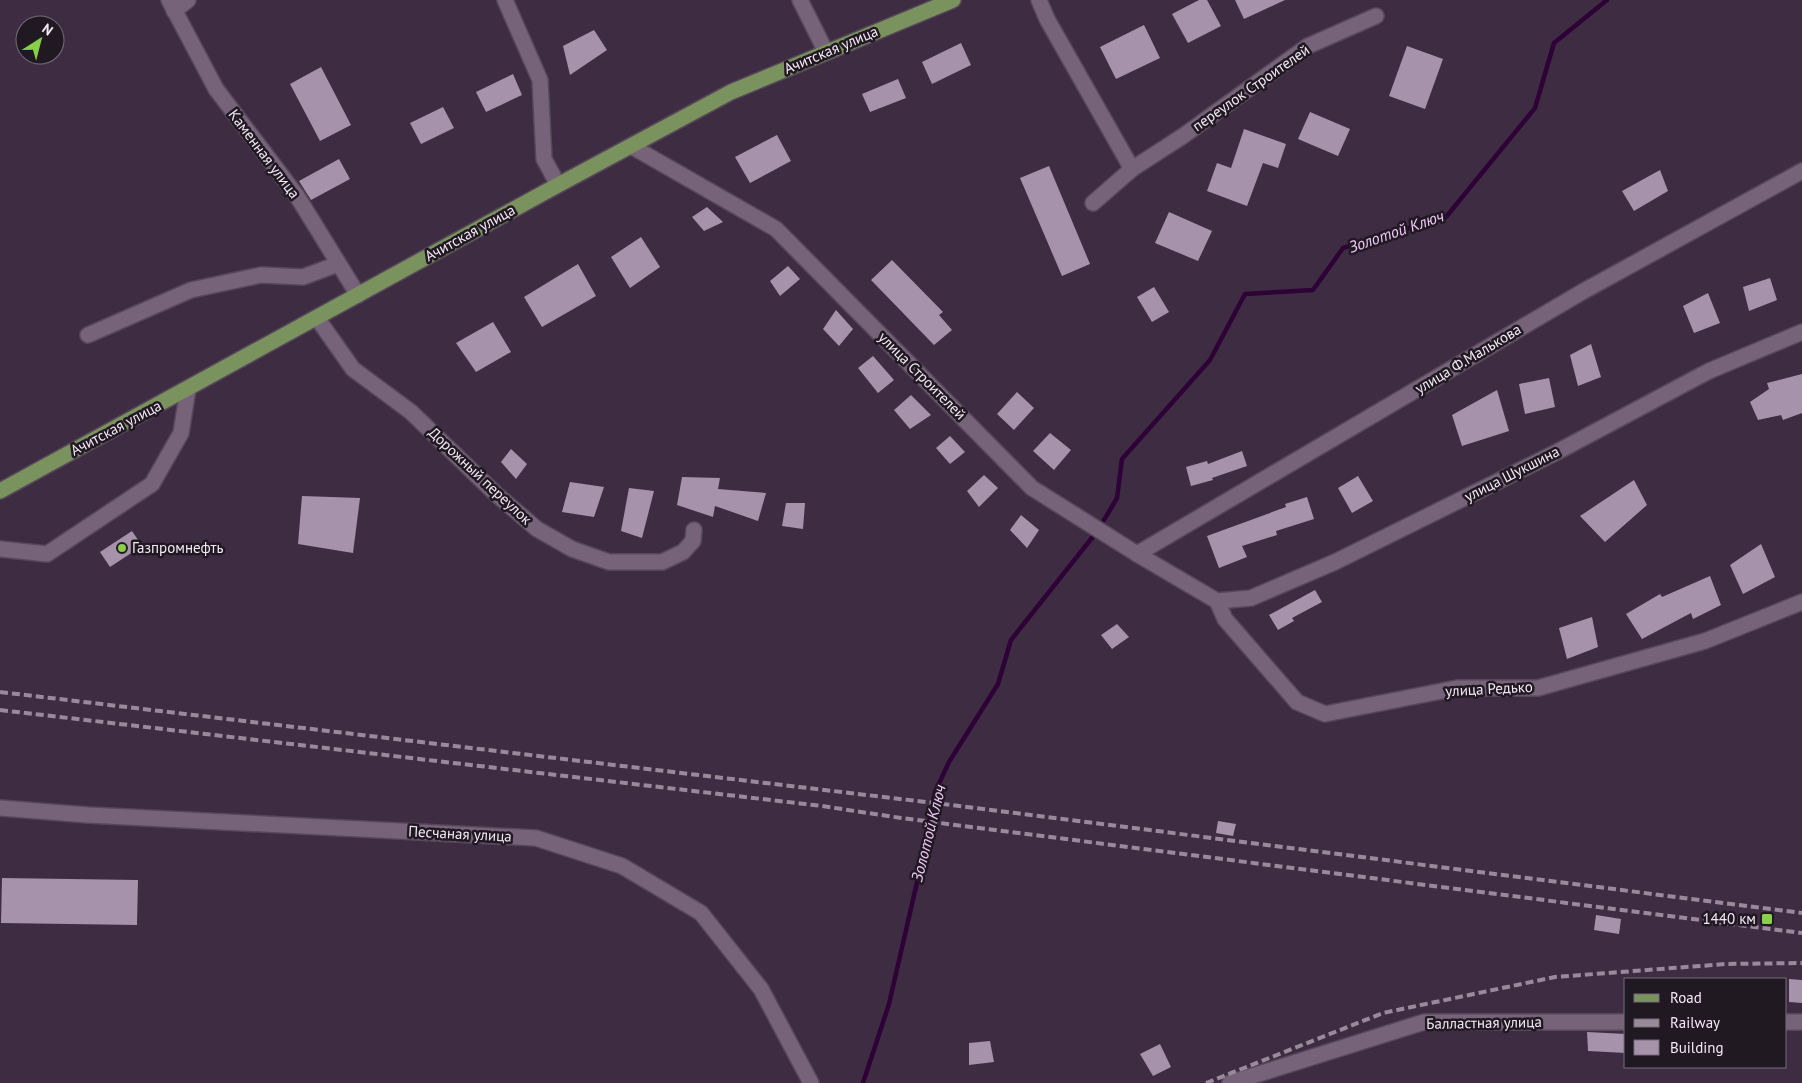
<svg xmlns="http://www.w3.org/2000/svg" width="1802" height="1083" font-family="'PT Sans',sans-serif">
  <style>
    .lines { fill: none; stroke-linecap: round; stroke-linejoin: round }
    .stream { stroke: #2e0137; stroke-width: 4.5 }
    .building { fill: #a692aa }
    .minor-casing { stroke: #574859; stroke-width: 18 }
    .major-casing { stroke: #574859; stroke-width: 18 }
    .minor { stroke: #76637a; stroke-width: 15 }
    .major { stroke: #7a935e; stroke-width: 15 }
    .rail { stroke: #988a9b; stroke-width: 4; stroke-dasharray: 8 4; stroke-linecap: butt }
    .poi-dot { fill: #89cf48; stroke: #201922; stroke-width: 2 }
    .labels { text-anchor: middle; stroke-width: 5; stroke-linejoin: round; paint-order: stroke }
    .street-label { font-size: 15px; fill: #f4e9f6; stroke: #201922 }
    .poi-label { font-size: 15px; fill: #f4e9f6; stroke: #201922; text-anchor: start }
    .water-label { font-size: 16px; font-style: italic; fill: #f1c8fa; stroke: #201922 }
  </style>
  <rect width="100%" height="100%" fill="#3e2d42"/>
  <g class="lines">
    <!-- stream -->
    <g class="stream">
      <path d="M1104,520L1117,498L1122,459L1210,360L1245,294L1313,290L1343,248L1446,217L1535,108L1554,43L1607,0"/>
      <path d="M863,1083L889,1004L918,878L935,792L949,762L998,684L1011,640L1095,534"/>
    </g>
  </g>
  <!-- building -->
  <g class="building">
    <path d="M1199,0H1207L1221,26L1188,43L1172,14Z"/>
    <path d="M1235,0H1285L1244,19Z"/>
    <path d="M1144,25L1160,58L1116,79L1100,47Z"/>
    <path d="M594,30L607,50L570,75L563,46Z"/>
    <path d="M961,43L971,65L932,84L922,62Z"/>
    <path d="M1407,46L1443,59L1425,109L1389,96Z"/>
    <path d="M321,67L351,125L320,141L290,84Z"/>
    <path d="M513,74L522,95L486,112L476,92Z"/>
    <path d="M898,79L906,98L870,112L862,94Z"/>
    <path d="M443,107L454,128L421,144L410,123Z"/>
    <path d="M1310,112L1350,129L1338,156L1298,139Z"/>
    <path d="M1244,129L1286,144L1278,168L1263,163L1247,206L1207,191L1217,163L1231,168Z"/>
    <path d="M777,135L791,161L750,183L735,157Z"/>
    <path d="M339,159L350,179L311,200L299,181Z"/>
    <path d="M1049,166L1090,264L1062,276L1020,178Z"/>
    <path d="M1660,170L1668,191L1634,211L1622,191Z"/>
    <path d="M707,207L723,222L704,231L692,217Z"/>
    <path d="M1169,212L1212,231L1198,261L1155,243Z"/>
    <path d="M641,237L660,267L630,288L611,257Z"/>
    <path d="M892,260L943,312L939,315L952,330L934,345L871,280Z"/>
    <path d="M578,264L596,296L542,327L524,297Z"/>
    <path d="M788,266L800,279L780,296L770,281Z"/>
    <path d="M1770,278L1777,300L1749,311L1743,287Z"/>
    <path d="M1154,287L1169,312L1152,322L1137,297Z"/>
    <path d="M1708,293L1720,323L1694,333L1683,306Z"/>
    <path d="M836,310L853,329L839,346L823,329Z"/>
    <path d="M493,322L511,352L476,372L456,343Z"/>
    <path d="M1591,344L1601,377L1578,386L1570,355Z"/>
    <path d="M873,356L894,380L878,393L858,368Z"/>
    <path d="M1802,374V413L1783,420L1781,415L1758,420L1750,402L1769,389L1767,383Z"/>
    <path d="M1549,378L1555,407L1525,414L1519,384Z"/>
    <path d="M1497,390L1509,431L1462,446L1452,415Z"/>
    <path d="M1017,392L1034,408L1014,430L997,414Z"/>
    <path d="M911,395L931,415L910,429L894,410Z"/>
    <path d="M1050,433L1071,450L1054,470L1033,451Z"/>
    <path d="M950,436L965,452L950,464L936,448Z"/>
    <path d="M511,449L527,464L516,479L501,462Z"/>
    <path d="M1242,451L1247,466L1212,478L1213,480L1191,486L1186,467L1207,461L1208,464Z"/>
    <path d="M984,475L998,488L979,507L967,491Z"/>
    <path d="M1358,476L1373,501L1352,513L1338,488Z"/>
    <path d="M682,477L720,478L718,489L766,493L758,521L715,506L713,517L677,505Z"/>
    <path d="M1634,480L1647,505L1605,542L1580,516Z"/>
    <path d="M570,482L604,487L594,517L562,512Z"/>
    <path d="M629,488L654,491L642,538L621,531Z"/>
    <path d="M302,496L360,498L353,553L298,544Z"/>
    <path d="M1307,497L1314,519L1276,531L1277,535L1242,546L1247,557L1219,568L1207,536L1286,507L1285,504Z"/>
    <path d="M786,503H805L803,529L782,526Z"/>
    <path d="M1021,515L1039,530L1027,548L1010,530Z"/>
    <path d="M132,531L142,546L110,567L100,552Z"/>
    <path d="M1761,544L1775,577L1743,594L1730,565Z"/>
    <path d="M1710,576L1721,605L1693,619L1691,613L1642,639L1626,614L1660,594L1662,597Z"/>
    <path d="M1315,590L1322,602L1292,618L1294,621L1278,630L1269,615Z"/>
    <path d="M1592,617L1598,647L1567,659L1559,628Z"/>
    <path d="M1117,624L1129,637L1112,649L1101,635Z"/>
    <path d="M1218,821L1236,824L1233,836L1216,833Z"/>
    <path d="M2,878L138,880L137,925L1,923Z"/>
    <path d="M1596,915L1621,919L1619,934L1594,930Z"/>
    <path d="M1789,979L1802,980V1003L1789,1002Z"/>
    <path d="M1587,1032L1626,1034V1053L1588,1051Z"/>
    <path d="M990,1041L994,1062L969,1065V1043Z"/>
    <path d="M1160,1044L1171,1067L1153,1076L1140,1054Z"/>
  </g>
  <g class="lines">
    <defs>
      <g id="minor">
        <path d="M169,0L216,89L297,196L358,295"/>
        <path d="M505,0L540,80L544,159L558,185"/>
        <path d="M800,0L826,52"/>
        <path d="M1039,0L1047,19L1132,169"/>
        <path d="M174,11L188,0"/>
        <path d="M631,146L776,229L1032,488L1137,554L1217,601"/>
        <path d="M1093,203L1132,169L1183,136L1308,46L1376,16"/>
        <path d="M317,318L353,369L411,412L497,495L537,529L572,549L609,562H662L683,552L693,541L694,530"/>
        <path d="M88,335L191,290L261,275L303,277L338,264"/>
        <path d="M0,549L47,554L152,484L181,433L188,389"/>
        <path d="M1137,554L1582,292L1802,171"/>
        <path d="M1217,601L1225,619L1297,702L1325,714L1457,688H1538L1705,641L1802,602"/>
        <path d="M1217,601L1251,598L1335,562L1555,453L1709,371L1802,332"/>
        <path d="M0,808L88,815L536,838L622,866L701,913L761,989L811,1083"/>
        <path d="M1786,1022H1802"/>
        <path d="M1230,1083L1424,1022H1626"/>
      </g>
      <path id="major" d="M0,491L558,185L731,92L953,0"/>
    </defs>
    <!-- minor casing -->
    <use href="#minor" class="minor-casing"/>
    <!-- major casing -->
    <use href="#major" class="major-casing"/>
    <!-- minor -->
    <use href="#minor" class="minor"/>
    <!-- major -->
    <use href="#major" class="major"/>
    <!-- rail -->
    <g class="rail">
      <path d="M0,692L976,808L1802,913"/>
      <path d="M0,710L822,806L901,818L1802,933"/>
      <path d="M1206,1083L1383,1013L1555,977L1726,964L1802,963"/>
    </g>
  </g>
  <!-- markers -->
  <g class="poi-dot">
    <circle cx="122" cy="548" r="5"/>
    <rect x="1761" y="913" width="12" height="12" rx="2.5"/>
  </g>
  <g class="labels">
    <!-- street labels -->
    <g class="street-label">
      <text transform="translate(831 50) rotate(-23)" y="5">Ачитская улица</text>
      <text transform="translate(1251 88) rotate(-35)" y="5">переулок Строителей</text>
      <text transform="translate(264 154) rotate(53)" y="5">Каменная улица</text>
      <text transform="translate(470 233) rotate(-29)" y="5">Ачитская улица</text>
      <text transform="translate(1468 359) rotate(-31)" y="5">улица Ф.Малькова</text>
      <text transform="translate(922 376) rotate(45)" y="5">улица Строителей</text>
      <text transform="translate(116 428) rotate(-28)" y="5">Ачитская улица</text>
      <text transform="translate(1512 474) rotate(-27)" y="5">улица Шукшина</text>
      <text transform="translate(480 476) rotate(43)" y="5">Дорожный переулок</text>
      <text transform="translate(1489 689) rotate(-3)" y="5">улица Редько</text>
      <text transform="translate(460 834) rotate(3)" y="5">Песчаная улица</text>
      <text transform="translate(1484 1023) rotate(-1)" y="5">Балластная улица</text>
    </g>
    <!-- poi labels -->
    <g class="poi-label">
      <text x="132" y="553">Газпромнефть</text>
      <text x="1756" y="924" text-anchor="end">1440 км</text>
    </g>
    <!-- water labels -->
    <g class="water-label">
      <text transform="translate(1396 231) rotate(-19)" y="6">Золотой Ключ</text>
      <text transform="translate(928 833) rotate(-76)" y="6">Золотой Ключ</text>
    </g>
  </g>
  <!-- legend -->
  <rect x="1624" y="978" width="162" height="90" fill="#201922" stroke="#756c77"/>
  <rect x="1634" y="994" width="25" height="8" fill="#7a935e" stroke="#756c77"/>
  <text x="1670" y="1003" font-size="15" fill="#f4e9f6">Road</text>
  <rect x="1634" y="1019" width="25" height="8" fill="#988a9b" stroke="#756c77"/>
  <text x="1670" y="1028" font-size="15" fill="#f4e9f6">Railway</text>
  <rect x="1634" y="1040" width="25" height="15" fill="#a692aa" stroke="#756c77"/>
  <text x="1670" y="1053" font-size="15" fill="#f4e9f6">Building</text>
  <!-- north arrow -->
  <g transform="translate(40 40) rotate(36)"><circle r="24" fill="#201922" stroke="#756c77"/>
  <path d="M0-4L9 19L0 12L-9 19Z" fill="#89cf48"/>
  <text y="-8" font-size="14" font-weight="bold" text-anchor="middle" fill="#f4e9f6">N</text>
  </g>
</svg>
